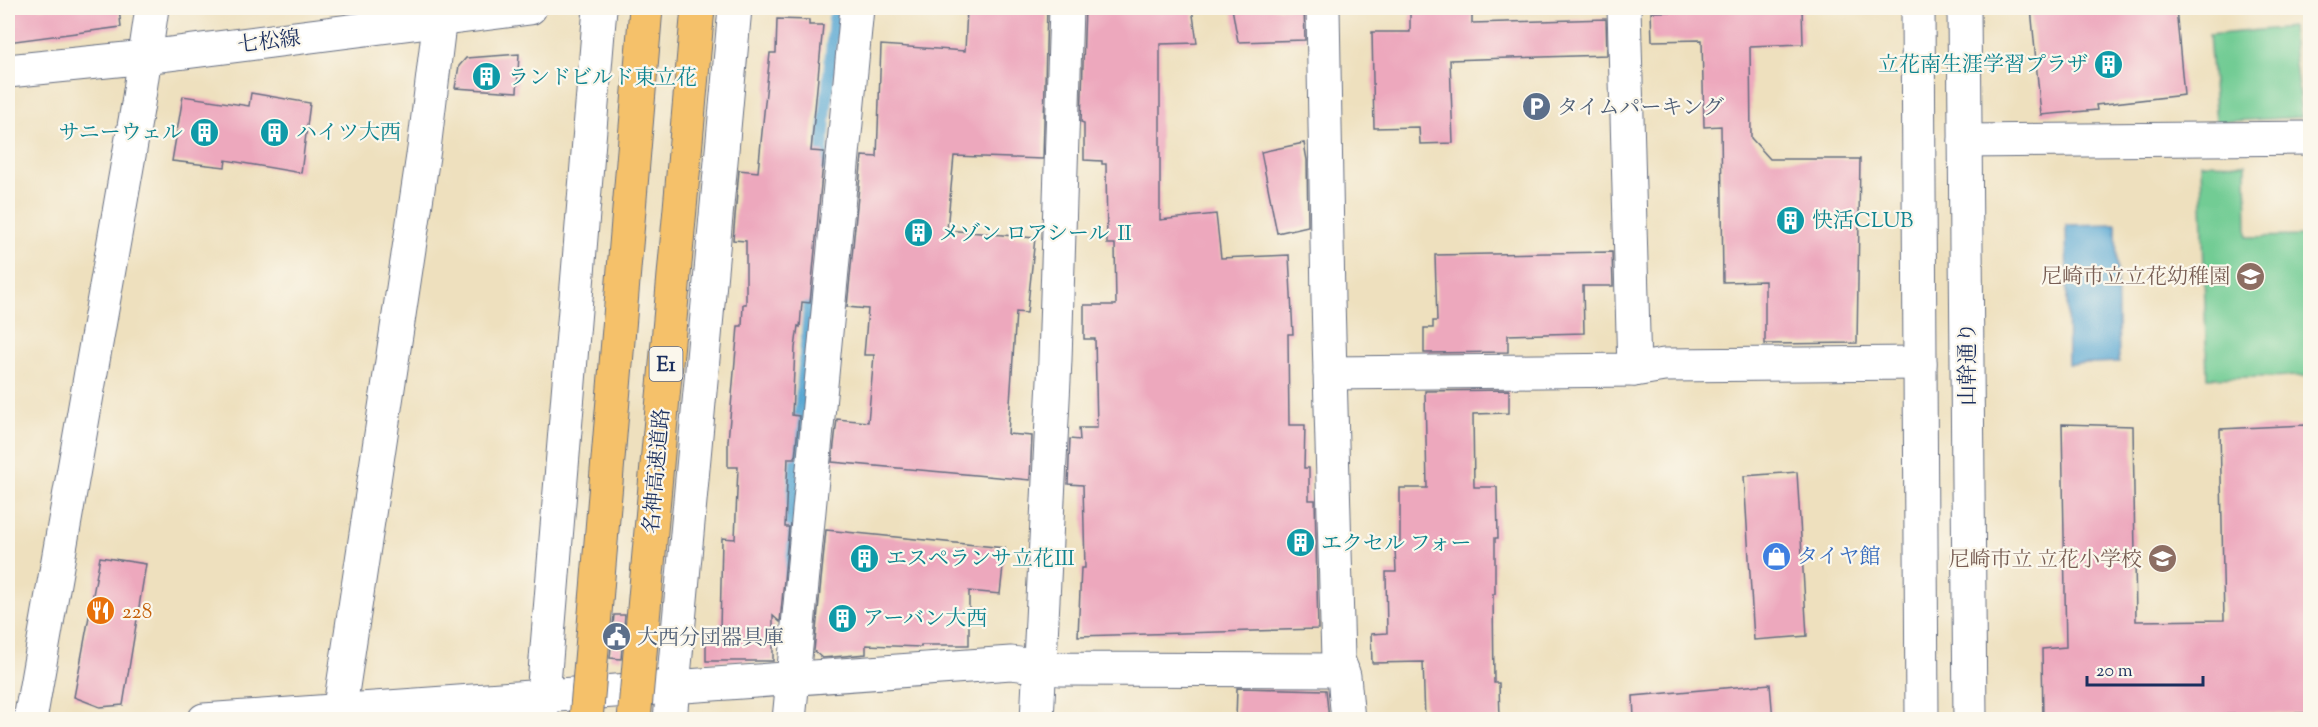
<svg xmlns="http://www.w3.org/2000/svg" width="2318" height="727" font-family="'Sorts Mill Goudy','Noto Serif JP',serif">
  <style>
    .green { fill: #72cc94; stroke: #467e79; stroke-width: 1.5 }
    .water { fill: #5aa8d3; stroke: #3a6c98; stroke-width: 1.5 }
    .lines { fill: none; stroke-linecap: round; stroke-linejoin: round }
    .stream { stroke: #5aa8d3; stroke-width: 12 }
    .building { fill: #eda8bd }
    .minor-casing { stroke: #656d80; stroke-width: 35 }
    .tertiary-casing { stroke: #656d80; stroke-width: 35 }
    .minor { stroke: #fff; stroke-width: 33 }
    .tertiary { stroke: #fff; stroke-width: 33 }
    .motorway-bridge-casing { stroke: #656d80; stroke-width: 35; stroke-linecap: butt }
    .motorway-bridge { stroke: #f5c16b; stroke-width: 33 }
    .labels { text-anchor: middle; stroke-width: 4.5; stroke-linejoin: round; paint-order: stroke }
    .shield { fill: #fbf7ec; stroke: #5e6b89; stroke-width: 1.5 }
    .shield-label { font-size: 20px; font-weight: bold; fill: #1b2f5e }
    .street-label { font-size: 21px; fill: #1b2f5e; stroke: #fbf7ec }
    .culture-label { font-size: 21px; fill: #0d838f; stroke: #fbf7ec; text-anchor: start }
    .service-label { font-size: 21px; fill: #4e5e75; stroke: #fbf7ec; text-anchor: start }
    .education-label { font-size: 21px; fill: #785e54; stroke: #fbf7ec; text-anchor: end }
    .shop-label { font-size: 21px; fill: #366cbe; stroke: #fbf7ec; text-anchor: start }
    .food-label { font-size: 21px; fill: #c56008; stroke: #fbf7ec; text-anchor: start }
  </style>
  <rect width="100%" height="100%" fill="#fbf7ec"/>
  <filter id="ink" filterUnits="userSpaceOnUse"><feTurbulence type="fractalNoise" baseFrequency=".0167" numOctaves="2"/><feDisplacementMap in="SourceGraphic" scale="12" xChannelSelector="R" yChannelSelector="G"/><feConvolveMatrix kernelMatrix="1 2 1 2 8 2 1 2 1" color-interpolation-filters="sRGB"/></filter>
  <filter id="wash" filterUnits="userSpaceOnUse"><feTurbulence type="fractalNoise" baseFrequency=".008" numOctaves="4" result="noise"/><feDisplacementMap in="SourceGraphic" scale="24" xChannelSelector="R" yChannelSelector="G"/><feGaussianBlur stdDeviation="1.35" result="paint"/><feColorMatrix in="noise" values="0 0 0 0 0 0 0 0 0 0 0 0 0 0 0 0 0 1.4 0 .05"/><feComposite in="paint" operator="in"/></filter>
  <g filter="url(#wash)">
    <rect width="100%" height="100%" fill="#eee0be"/>
    <!-- green -->
    <g class="green">
      <path d="M2291,27L2301,117L2216,122L2209,35Z"/>
      <path d="M2201,163L2246,164L2247,237L2310,236V376L2207,378Z"/>
    </g>
    <!-- water -->
    <path class="water" d="M2116,224L2119,362L2068,364L2066,225Z"/>
    <g class="lines">
      <!-- stream -->
      <g class="stream">
        <path d="M821,166L834,18"/>
        <path d="M783,605L811,288"/>
      </g>
    </g>
    <g id="blocks">
      <!-- building -->
      <g class="building">
        <path d="M11,8H119L121,27L8,42Z"/>
        <path d="M967,8H1047L1043,159L954,156L947,230L1035,238L1027,313L1016,312L1008,434L1032,436L1030,480L832,462L837,419L868,422L874,355H864L868,309L847,307L862,156L877,157L881,45L965,51Z"/>
        <path d="M1085,8H1192L1197,43L1160,44V220L1216,214L1221,258L1289,255L1293,334H1288L1289,425H1305L1304,468H1309V500H1315L1318,629L1078,636L1081,568H1085L1083,485L1068,484L1070,439L1080,440L1079,428H1097L1095,339H1084V305H1116L1115,244H1107L1106,164H1102V161L1084,160V123L1081,122Z"/>
        <path d="M1232,8H1304L1305,40L1238,42Z"/>
        <path d="M1419,8H1472V23L1606,19L1607,55L1450,60L1453,143L1420,144L1419,127L1374,128L1372,32H1410V13H1419Z"/>
        <path d="M1702,8H1802L1803,44L1750,46L1751,138L1770,159H1860L1857,343L1765,344V281L1723,282L1721,126L1704,127L1702,40L1652,41L1651,12L1702,11Z"/>
        <path d="M2031,8H2176L2184,95L2096,105L2097,110L2041,115Z"/>
        <path d="M777,19L809,20V25H823L811,151L824,152L810,303L802,302L800,327L798,326L795,348L792,415L799,416L795,458H788L785,527H789L780,622L773,616V661H706V629H720L722,538L735,539L738,467H728V441L738,326H742L743,304H746V241L733,240L739,170L758,172L770,53H776Z"/>
        <path d="M519,54L517,92L455,88L459,66L466,58Z"/>
        <path d="M251,93L310,103L301,173L226,160L225,167L172,161L183,96L249,106Z"/>
        <path d="M1304,143L1307,160L1308,226L1277,233L1261,152Z"/>
        <path d="M1612,252L1613,286H1583L1584,333L1508,335V352L1424,353V328H1433V321H1437L1435,255Z"/>
        <path d="M1509,390V413L1473,414L1474,487H1497L1498,538H1495V594H1493L1494,683H1499L1500,720H1425L1423,662L1372,663L1371,634L1387,633L1386,572H1396L1395,548L1400,547V488H1427L1425,391Z"/>
        <path d="M2062,424L2133,426L2136,621L2224,620L2220,429L2306,425L2310,590V713L2207,715V720H2043L2042,649L2066,647Z"/>
        <path d="M1797,472L1807,636L1754,640L1744,476Z"/>
        <path d="M826,530L1005,548L1000,594L969,591V645H921V647L866,645V654L822,658L814,651Z"/>
        <path d="M100,557L146,564L123,705L100,707L74,697Z"/>
        <path d="M614,615H625L621,659L610,658Z"/>
        <path d="M1770,684L1773,720L1634,719L1633,696Z"/>
        <path d="M1237,688L1326,690L1329,720H1236Z"/>
      </g>
    </g>
  </g>
  <g filter="url(#ink)">
    <use href="#blocks" fill-opacity="0" stroke="#656d80" stroke-width="1.5"/>
    <g class="lines">
      <defs>
        <g id="minor">
          <path d="M1323,8L1328,300L1338,659L1344,676L1348,720"/>
          <path d="M1624,8L1634,370"/>
          <path d="M1965,141L2310,138"/>
          <path d="M1330,373L1634,370L1664,365L1920,363"/>
          <path d="M204,720L1011,663L1060,669L1342,670"/>
          <path d="M338,720L424,149L441,8"/>
          <path d="M541,720L600,8"/>
          <path d="M670,720L735,8"/>
          <path d="M789,720L857,8"/>
          <path d="M1037,720L1055,360L1066,8"/>
        </g>
        <g id="tertiary">
          <path d="M1918,8L1922,720"/>
          <path d="M1964,8L1970,720"/>
          <path d="M8,71L146,57L530,8"/>
          <path d="M30,720L138,104L152,8"/>
        </g>
      </defs>
      <!-- minor casing -->
      <use href="#minor" class="minor-casing"/>
      <!-- tertiary casing -->
      <use href="#tertiary" class="tertiary-casing"/>
      <!-- minor -->
      <use href="#minor" class="minor"/>
      <!-- tertiary -->
      <use href="#tertiary" class="tertiary"/>
      <defs>
        <g id="motorway-bridge">
          <path d="M586,720L646,8"/>
          <path d="M634,720L698,8"/>
        </g>
      </defs>
      <!-- motorway-bridge casing -->
      <use href="#motorway-bridge" class="motorway-bridge-casing"/>
      <!-- motorway-bridge -->
      <use href="#motorway-bridge" class="motorway-bridge"/>
    </g>
  </g>
  <!-- icons -->
  <defs>
    <symbol id="building-disc" viewBox="-11 -11 22 22"><circle r="9.5" fill="#0f9aa8" stroke="#fbf7ec"/><path d="M-4-6H4V6H1V3H-1V6H-4ZM-2.5-4.3h1.7v1.8h-1.7ZM.8-4.3h1.7v1.8H.8ZM-2.5-1h1.7V.8h-1.7ZM.8-1h1.7V.8H.8Z" fill="#fff"/></symbol>
    <symbol id="parking-disc" viewBox="-11 -11 22 22"><circle r="9.5" fill="#5c6f8a" stroke="#fbf7ec"/><path d="M-3.5-5.5H1a3.5 3.5 0 0 1 0 7H-1V5.5H-3.5ZM-1-3.4V-.6H.8a1.4 1.4 0 0 0 0-2.8Z" fill="#fff"/></symbol>
    <symbol id="school-disc" viewBox="-11 -11 22 22"><circle r="9.5" fill="#8d6e63" stroke="#fbf7ec"/><path d="M0-5L7-2L0 1L-7-2ZM-4 1L0 2.5L4 1V4Q0 6-4 4Z" fill="#fff"/></symbol>
    <symbol id="shop-disc" viewBox="-11 -11 22 22"><circle r="9.5" fill="#3f7fe0" stroke="#fbf7ec"/><path d="M-5-2.5h2.3a2.7 3.5 0 0 1 5.4 0H5L5.5 6h-11ZM-1.5-2.5h3a1.5 2.3 0 0 0-3 0Z" fill="#fff"/></symbol>
    <symbol id="restaurant-disc" viewBox="-11 -11 22 22"><circle r="9.5" fill="#e8710a" stroke="#fbf7ec"/><path d="M-5-6h1v4h1v-4h1v4h1v-4h1v5L-1.5 .5V6h-2V.5L-5-1ZM5-6V6H3V1.5H1.5Q1.5-4 5-6Z" fill="#fff"/></symbol>
    <symbol id="civic-disc" viewBox="-11 -11 22 22"><circle r="9.5" fill="#5c6f8a" stroke="#fbf7ec"/><path d="M-.6-6.5H3V-4.5H.6V-3L4-1V1h2V6H-6V1h2V-1L-.6-3ZM-1.2 2.5V6h2.4V2.5Z" fill="#fff"/></symbol>
  </defs>
  <g fill-rule="evenodd">
    <use href="#building-disc" x="2092" y="48" width="33" height="33"/>
    <use href="#building-disc" x="470" y="60" width="33" height="33"/>
    <use href="#parking-disc" x="1520" y="90" width="33" height="33"/>
    <use href="#building-disc" x="188" y="116" width="33" height="33"/>
    <use href="#building-disc" x="258" y="116" width="33" height="33"/>
    <use href="#building-disc" x="1774" y="204" width="33" height="33"/>
    <use href="#building-disc" x="902" y="216" width="33" height="33"/>
    <use href="#school-disc" x="2234" y="260" width="33" height="33"/>
    <use href="#building-disc" x="1284" y="526" width="33" height="33"/>
    <use href="#shop-disc" x="1760" y="540" width="33" height="33"/>
    <use href="#building-disc" x="848" y="542" width="33" height="33"/>
    <use href="#school-disc" x="2146" y="542" width="33" height="33"/>
    <use href="#restaurant-disc" x="84" y="594" width="33" height="33"/>
    <use href="#building-disc" x="826" y="602" width="33" height="33"/>
    <use href="#civic-disc" x="600" y="620" width="33" height="33"/>
  </g>
  <g class="labels">
    <!-- shield labels -->
    <rect class="shield" x="649.5" y="347" width="33" height="34" rx="4.5"/>
    <g class="shield-label">
      <text x="666" y="371">E1</text>
    </g>
    <!-- street labels -->
    <g class="street-label">
      <text transform="translate(269 41) rotate(-7)" y="7">七松線</text>
      <text transform="translate(1967 364) rotate(-90)" y="7">山幹通り</text>
      <text transform="translate(656 471) rotate(-85)" y="7">名神高速道路</text>
    </g>
    <!-- culture labels -->
    <g class="culture-label">
      <text x="2088" y="71" text-anchor="end">立花南生涯学習プラザ</text>
      <text x="508" y="84">ランドビルド東立花</text>
      <text x="183" y="139" text-anchor="end">サニーウェル</text>
      <text x="296" y="139">ハイツ大西</text>
      <text x="1812" y="227">快活CLUB</text>
      <text x="939" y="240">メゾン ロアシール Ⅱ</text>
      <text x="1321" y="550">エクセル フォー</text>
      <text x="886" y="565">エスペランサ立花Ⅲ</text>
      <text x="863" y="625">アーバン大西</text>
    </g>
    <!-- service labels -->
    <g class="service-label">
      <text x="1557" y="114">タイムパーキング</text>
      <text x="637" y="644">大西分団器具庫</text>
    </g>
    <!-- education labels -->
    <g class="education-label">
      <text x="2230" y="283">尼崎市立立花幼稚園</text>
      <text x="2142" y="566">尼崎市立 立花小学校</text>
    </g>
    <!-- shop labels -->
    <g class="shop-label">
      <text x="1797" y="563">タイヤ館</text>
    </g>
    <!-- food labels -->
    <g class="food-label">
      <text x="122" y="618">228</text>
    </g>
  </g>
  <!-- margin -->
  <rect width="2318" height="727" fill="none" stroke="#fbf7ec" stroke-width="30"/>
  <!-- scale -->
  <path d="M2087 676v9h116v-9" fill="none" stroke="#1b2f5e" stroke-width="3"/>
  <text x="2096" y="676" font-size="18" fill="#1b2f5e" stroke="#fbf7ec" stroke-width="4.5" paint-order="stroke">20 m</text>
</svg>
